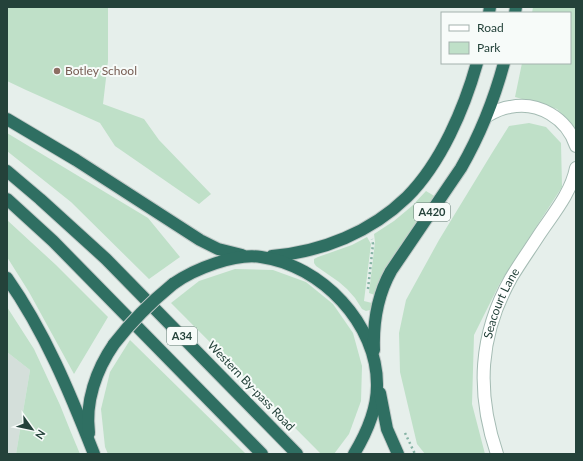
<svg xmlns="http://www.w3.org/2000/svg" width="583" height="461" font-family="Lato,sans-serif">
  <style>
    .built { fill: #d4dfda }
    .green { fill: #bfe0c8 }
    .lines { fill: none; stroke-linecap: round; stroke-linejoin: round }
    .secondary-casing { stroke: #a4bbb3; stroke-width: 14 }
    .highway-casing { stroke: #c2cac8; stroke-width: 14 }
    .path { stroke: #86b3a5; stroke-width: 2.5; stroke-dasharray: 2 3; stroke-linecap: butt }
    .secondary { stroke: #fff; stroke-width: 12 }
    .highway { stroke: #2f6f62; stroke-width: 12 }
    .highway-bridge-casing { stroke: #c2cac8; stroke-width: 14; stroke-linecap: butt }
    .highway-bridge { stroke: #2f6f62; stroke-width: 12 }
    .education-dot { fill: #8d6e63; stroke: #f7fbf9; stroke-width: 1.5 }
    .labels { text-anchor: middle; stroke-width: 4; stroke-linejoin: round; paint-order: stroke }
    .shield { fill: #f7fbf9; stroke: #637a73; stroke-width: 1 }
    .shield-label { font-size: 11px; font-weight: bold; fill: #24423a }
    .education-label { font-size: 12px; fill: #785e54; stroke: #f7fbf9; text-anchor: start }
    .street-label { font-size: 12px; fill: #24423a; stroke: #f7fbf9 }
  </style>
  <rect width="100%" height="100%" fill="#e6efeb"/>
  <!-- built -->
  <path class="built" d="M7,352L30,370L16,454H7Z"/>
  <!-- green -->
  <g class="green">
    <path d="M7,7H108V61L103,104L144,119L159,140L211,194L199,204L115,146L100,123L26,90L7,81Z"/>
    <path d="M533,7H576V130L557,109L515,97L522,63H570V13H532Z"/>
    <path d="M529,123L546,127L561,143L562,187L500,283L474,335L472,404L485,454H425L417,444L400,372L399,333L406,300L439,240L492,153L509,126Z"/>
    <path d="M7,133L148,218L180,257L149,279L71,202L7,151Z"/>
    <path d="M426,191L436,197L375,295L369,293L375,242L374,234L394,221L412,206Z"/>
    <path d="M7,220L56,265L108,317L74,374L29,292L7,257Z"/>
    <path d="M367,237L371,244L364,301L372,303L370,310L366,311L362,309L355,298L347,289L339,282L316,266L314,263V259L318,257L352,245Z"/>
    <path d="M235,269L273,270L306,282L333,304L353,333L362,366L361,401L349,434L334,454H321L171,303L199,281Z"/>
    <path d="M7,307L34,349L60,405L70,430L80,454H16L30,370L7,352Z"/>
    <path d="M130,340L246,454H108L105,447L101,409L110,372Z"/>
  </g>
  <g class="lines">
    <defs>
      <g id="secondary">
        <path d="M487,116C494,112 502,108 510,107C538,101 567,118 576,146"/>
        <path id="s1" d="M497,454C476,392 479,335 511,278C520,263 530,249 539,235C553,214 571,193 576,168"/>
      </g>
      <g id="highway">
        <path d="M489,13L490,7"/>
        <path d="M515,13L516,7"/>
        <path d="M7,119L76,160L200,240L218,249L242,255"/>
        <path d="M7,171L40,199L106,259L297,454"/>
        <path d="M7,199L53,241L262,454"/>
        <path d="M272,256C322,252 371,232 407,197C441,163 464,109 477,63"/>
        <path d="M7,278C45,332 70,393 94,454"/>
        <path d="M173,284C194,269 235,253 261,257C321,265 378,324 377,386C377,410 366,434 354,454"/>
        <path d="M374,350C373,322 377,296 391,271L461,168C480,135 494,100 504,63"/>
        <path d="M380,393L387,429L398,454"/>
        <path d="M89,433C85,402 96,370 114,344"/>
      </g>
    </defs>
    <!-- secondary casing -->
    <use href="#secondary" class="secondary-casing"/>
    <!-- highway casing -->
    <use href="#highway" class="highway-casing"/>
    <!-- path -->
    <g class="path">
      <path d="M368,289L373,244L372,239"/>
      <path d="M405,433L415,454"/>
    </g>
    <!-- secondary -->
    <use href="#secondary" class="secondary"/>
    <!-- highway -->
    <use href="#highway" class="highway"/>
    <defs>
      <path id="highway-bridge" d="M114,344C131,322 151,302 173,284"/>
    </defs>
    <!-- highway-bridge casing -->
    <use href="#highway-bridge" class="highway-bridge-casing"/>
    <!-- highway-bridge -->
    <use href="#highway-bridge" class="highway-bridge"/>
  </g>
  <!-- markers -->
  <circle class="education-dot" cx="57" cy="71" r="4"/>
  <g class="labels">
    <!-- shield labels -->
    <g class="shield">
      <rect x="414" y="203" width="36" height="18" rx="3"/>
      <rect x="167" y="327" width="30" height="18" rx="3"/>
    </g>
    <g class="shield-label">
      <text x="432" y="216">A420</text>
      <text x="182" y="340">A34</text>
    </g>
    <!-- education labels -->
    <g class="education-label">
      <text x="65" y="75">Botley School</text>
    </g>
    <!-- street labels -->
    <g class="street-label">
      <text dy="4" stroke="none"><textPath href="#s1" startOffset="155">Seacourt Lane</textPath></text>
      <text transform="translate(251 386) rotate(46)" y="4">Western By-pass Road</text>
    </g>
  </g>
  <!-- border -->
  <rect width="583" height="461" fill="none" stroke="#24423a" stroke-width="16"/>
  <!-- legend -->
  <rect x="441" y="12" width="130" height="52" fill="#f7fbf9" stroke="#a3b1ad"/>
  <rect x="449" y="25" width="20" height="6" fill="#ffffff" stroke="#a3b1ad"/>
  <text x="477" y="32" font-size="12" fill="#24423a">Road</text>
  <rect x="449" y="42" width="20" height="12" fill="#bfe0c8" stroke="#a3b1ad"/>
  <text x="477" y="52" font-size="12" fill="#24423a">Park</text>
  <!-- north arrow -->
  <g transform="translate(32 429) rotate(123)" stroke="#f7fbf9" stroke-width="3" paint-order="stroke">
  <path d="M0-3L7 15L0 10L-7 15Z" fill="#24423a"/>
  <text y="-6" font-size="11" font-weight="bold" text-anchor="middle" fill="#24423a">N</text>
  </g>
</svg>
